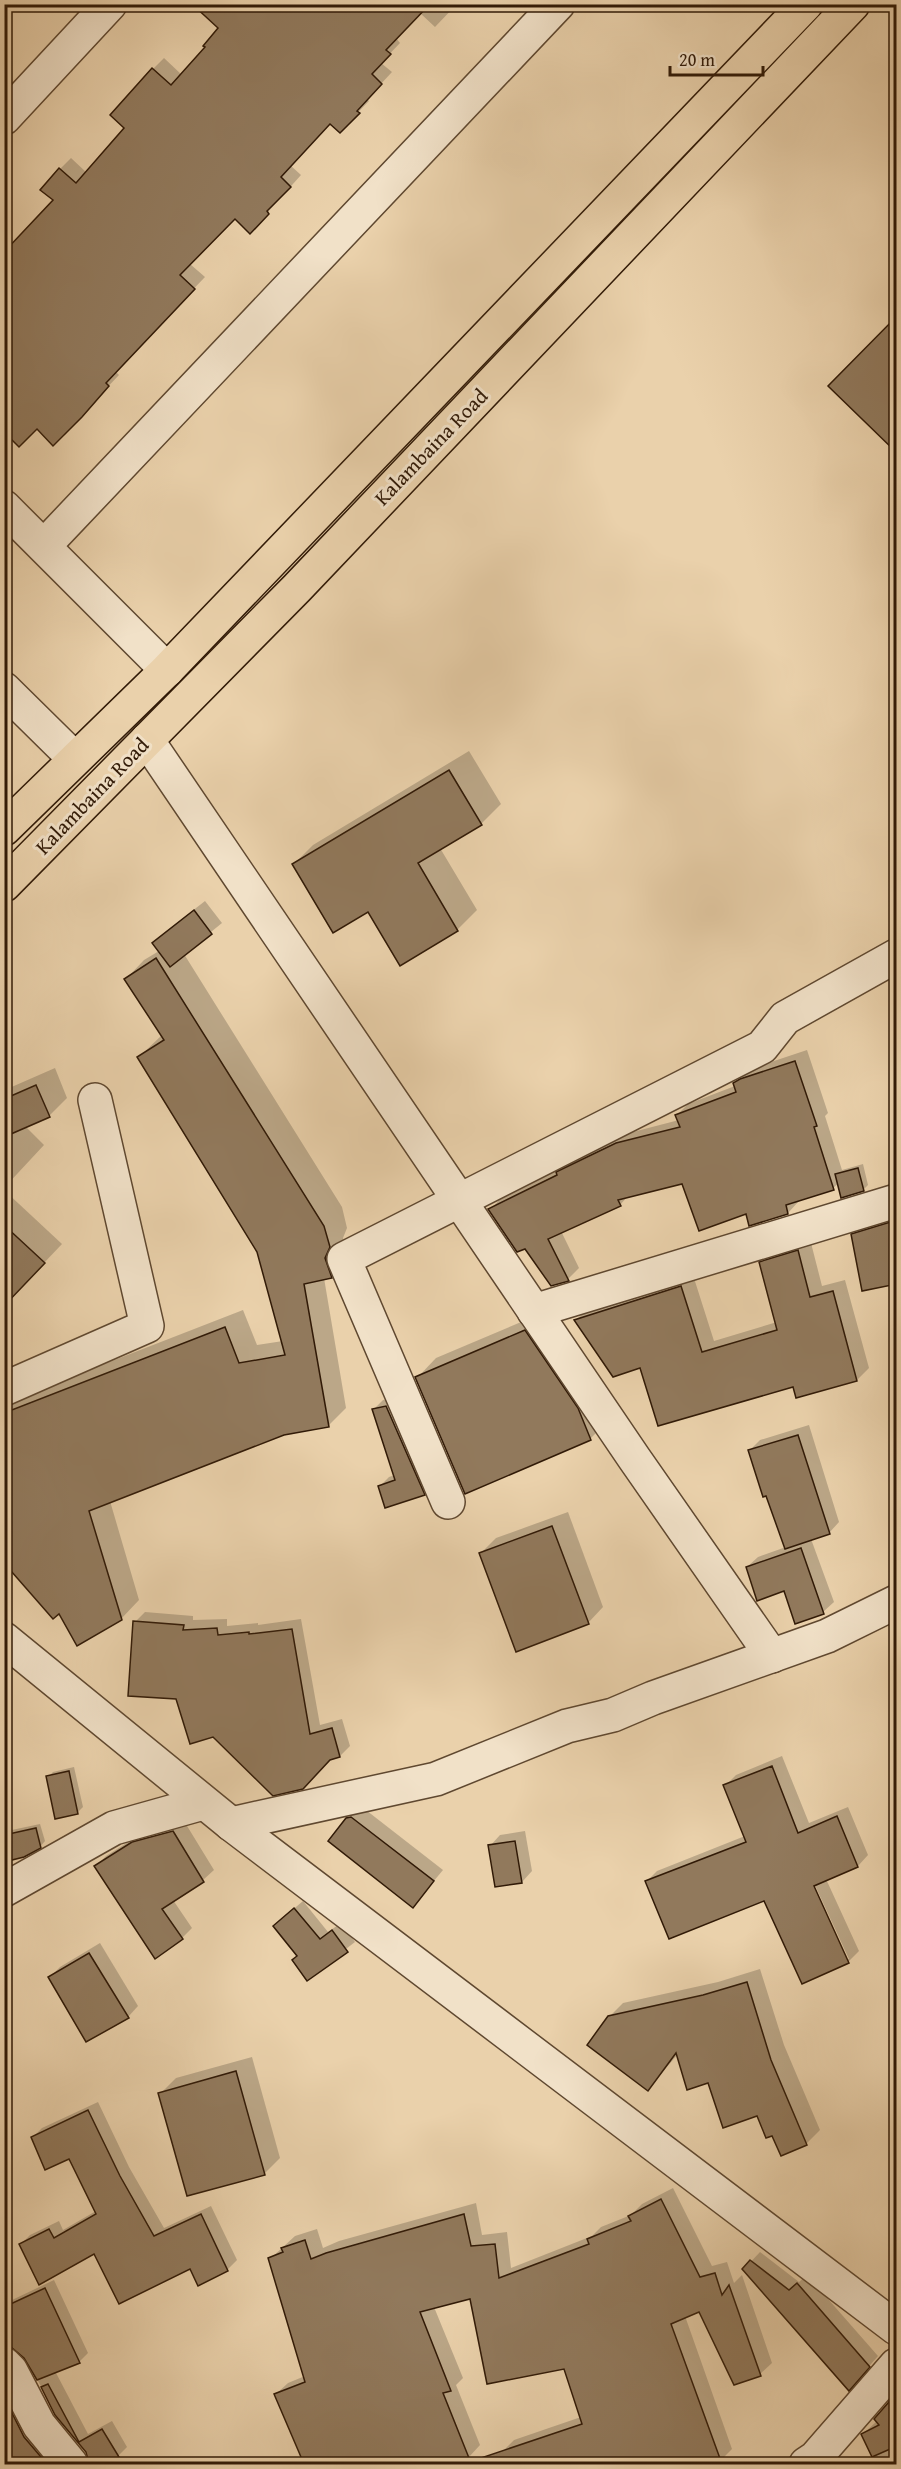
<svg xmlns="http://www.w3.org/2000/svg" width="901" height="2469" font-family="'Gentium Book Plus',serif">
  <style>
    .shadow { fill: #0003; fill-rule: evenodd }
    .building { fill: #91795c; stroke: #311a07; stroke-width: 1.5 }
    .lines { fill: none; stroke-linecap: round; stroke-linejoin: round }
    .minor-casing { stroke: #5f4830; stroke-width: 36 }
    .major-casing { stroke: #311a07; stroke-width: 36 }
    .minor { stroke: #f1e1c8; stroke-width: 33 }
    .major { stroke: #ead1ab; stroke-width: 33 }
    .labels { text-anchor: middle; stroke-width: 6; stroke-linejoin: round; paint-order: stroke }
    .street-label { font-size: 21px; fill: #311a07; stroke: #f1e1c8 }
  </style>
  <rect width="100%" height="100%" fill="#ead1ab"/>
  <filter id="stains"><feTurbulence type="fractalNoise" baseFrequency=".00333" numOctaves="4"/><feColorMatrix values="0 0 0 0 .2 0 0 0 0 .09 0 0 0 0 .02 0 0 0 .5 -.17"/></filter>
  <radialGradient id="worn" r=".72"><stop offset=".6" stop-color="#630" stop-opacity="0"/><stop offset="1" stop-color="#630" stop-opacity=".3"/></radialGradient>
  <!-- shadow -->
  <g class="shadow">
    <path d="M208,4H457L435,27L420,13L396,38L400,43L381,63L392,72L367,99L369,101L340,131L331,122L290,165L301,175L260,221L236,217L190,264L205,277L115,371L119,375L64,433L55,200L60,169L71,158L87,173L126,127L153,69L164,58L182,75L207,47L220,28Z"/>
    <path d="M469,751L501,804L481,824L440,848L477,910L457,930L401,964L369,910L294,864L313,845Z"/>
    <path d="M205,901L222,923L184,954L342,1207L347,1228L343,1238L349,1258L331,1276L324,1278L346,1408L328,1426L283,1433L110,1501L139,1600L121,1619L59,1612L4,1560V1403L243,1310L257,1345L283,1341L259,1251L139,1057L162,1035L126,979L144,960L159,951L154,943L164,933Z"/>
    <path d="M807,1050L828,1113L825,1116L842,1170L863,1164L868,1185L863,1190L839,1183L833,1188L798,1199L799,1201L788,1213L747,1212L683,1182L628,1196L620,1205L561,1231L579,1268L568,1279L526,1247L490,1210L501,1198L564,1167L569,1161L629,1133L679,1120L677,1115L688,1104L735,1086L734,1083L746,1072L753,1068Z"/>
    <path d="M55,1068L67,1098L49,1116L25,1126L44,1145L4,1188V1087L7,1089Z"/>
    <path d="M4,1190L62,1244L4,1305Z"/>
    <path d="M896,1210V1283L852,1235L868,1219Z"/>
    <path d="M810,1239L822,1286L845,1280L869,1368L857,1380L794,1385L641,1366L576,1320L588,1308L693,1275L714,1341L777,1322L761,1263L773,1250Z"/>
    <path d="M545,1312L610,1419L590,1439L417,1378L436,1358Z"/>
    <path d="M396,1398L433,1485L424,1494L380,1486L389,1477L395,1475L374,1409L383,1400Z"/>
    <path d="M809,1425L839,1522L829,1533L811,1539L834,1602L823,1612L747,1567L758,1557L786,1547L750,1450L760,1440Z"/>
    <path d="M568,1512L603,1607L588,1623L481,1553L496,1538Z"/>
    <path d="M145,1612L193,1616V1620L227,1619V1626L258,1623V1625L301,1619L320,1725L342,1719L350,1746L340,1756L177,1698L135,1622Z"/>
    <path d="M782,1756L809,1823L848,1807L868,1855L858,1866L826,1879L859,1951L849,1961L803,1982L765,1899L647,1881L657,1871L745,1836L725,1786L736,1775ZM812,1879L849,1959H846L809,1880Z"/>
    <path d="M74,1767L83,1807L78,1812L56,1817L48,1777L53,1772Z"/>
    <path d="M362,1807L443,1870L413,1906L347,1819Z"/>
    <path d="M184,1821L214,1870L203,1880L173,1900L192,1928L182,1938L96,1866L106,1856L144,1832Z"/>
    <path d="M40,1824L45,1841L40,1847L4,1848V1834L7,1831Z"/>
    <path d="M525,1831L532,1871L522,1882L490,1846L500,1835Z"/>
    <path d="M303,1901L328,1932L341,1923L355,1942L307,1979L283,1918Z"/>
    <path d="M100,1943L138,2006L128,2017L49,1978L60,1967Z"/>
    <path d="M760,1969L784,2045L820,2130L806,2144L773,2134L758,2114L709,2082L678,2054L648,2089L609,2017L623,2003L718,1982Z"/>
    <path d="M252,2057L280,2158L264,2174L160,2094L176,2078Z"/>
    <path d="M98,2102L129,2167L164,2228L211,2206L237,2260L227,2270L198,2284L190,2267L95,2251L20,2245L30,2235L59,2221L63,2230L96,2211L70,2157L33,2137L42,2128Z"/>
    <path d="M673,2188L712,2266L727,2262L734,2283L742,2275L772,2363L760,2374L700,2310L685,2316L732,2449L720,2461L710,2464H505L502,2452L514,2440L581,2417L565,2368L471,2297L434,2307L463,2378L456,2385L480,2445L469,2457L449,2464H306L276,2394L288,2383L305,2376L270,2259L295,2236L317,2229L323,2248L339,2241L476,2203L482,2235L507,2232L511,2268L592,2236L601,2227L631,2215L642,2204Z"/>
    <path d="M760,2252L799,2282L807,2275L878,2356L858,2379L744,2269Z"/>
    <path d="M54,2280L88,2353L79,2362L55,2371L88,2434L112,2421L127,2447L118,2456L102,2464H91L87,2452L56,2414L25,2357L10,2345L4,2344V2308L12,2300Z"/>
    <path d="M4,2373L63,2464H4Z"/>
    <path d="M896,2397V2464H877L863,2434L877,2421L876,2419Z"/>
  </g>
  <!-- building -->
  <g class="building">
    <path d="M192,4H430L386,50L391,54L372,74L382,84L357,111L360,113L340,133L330,124L281,177L291,187L267,211L269,214L250,234L235,219L180,275L195,289L106,383L109,386L82,417L53,446L37,429L19,447L4,432V252L53,200L40,190L59,168L76,183L124,128L110,115L152,68L171,85L205,47L203,46L218,28Z"/>
    <path d="M897,316V453L828,386Z"/>
    <path d="M449,770L482,825L418,863L458,931L400,966L368,912L333,933L292,864Z"/>
    <path d="M194,910L212,934L170,967L152,943Z"/>
    <path d="M156,958L324,1226L330,1247L325,1258L332,1278L304,1284L329,1427L284,1435L89,1511L122,1620L77,1646L59,1614L53,1619L4,1563V1413L225,1327L239,1363L285,1355L257,1252L137,1057L164,1040L124,979Z"/>
    <path d="M795,1061L817,1126L814,1127L834,1190L786,1205L788,1214L749,1226L746,1214L699,1231L682,1184L618,1200L621,1206L548,1239L569,1281L551,1286L525,1249L517,1252L488,1209L557,1175L556,1172L616,1143L680,1127L675,1115L736,1092L733,1083L740,1079Z"/>
    <path d="M36,1085L50,1117L4,1137V1099Z"/>
    <path d="M858,1168L864,1191L841,1198L835,1174Z"/>
    <path d="M897,1220V1284L862,1291L851,1234Z"/>
    <path d="M4,1225L45,1263L4,1306Z"/>
    <path d="M798,1250L810,1297L833,1291L857,1381L796,1398L793,1387L658,1426L640,1368L613,1377L574,1320L681,1286L702,1352L777,1330L759,1262Z"/>
    <path d="M525,1330L578,1408L591,1440L465,1494L415,1377Z"/>
    <path d="M386,1406L425,1495L385,1508L378,1486L395,1480L372,1409Z"/>
    <path d="M798,1435L830,1534L785,1549L766,1496L763,1497L748,1450Z"/>
    <path d="M552,1526L589,1624L516,1652L479,1553Z"/>
    <path d="M801,1548L824,1614L795,1624L784,1591L757,1601L746,1567Z"/>
    <path d="M133,1621L184,1625L183,1630L217,1628L218,1635L249,1632V1634L292,1629L310,1734L332,1728L340,1757L330,1760L303,1789L273,1796L213,1737L190,1744L176,1699L128,1696Z"/>
    <path d="M772,1766L798,1833L837,1816L858,1867L814,1886L849,1963L802,1984L764,1901L669,1939L645,1881L746,1842L723,1785Z"/>
    <path d="M69,1771L78,1814L55,1819L46,1776Z"/>
    <path d="M351,1817L434,1881L413,1908L328,1841L346,1818Z"/>
    <path d="M36,1828L41,1848L24,1857L4,1862V1835Z"/>
    <path d="M173,1831L204,1882L162,1909L183,1939L155,1959L94,1866L132,1842Z"/>
    <path d="M515,1841L522,1883L495,1887L488,1845Z"/>
    <path d="M294,1908L320,1939L332,1930L348,1952L307,1981L292,1960L297,1956L273,1926Z"/>
    <path d="M89,1953L129,2018L86,2042L48,1977Z"/>
    <path d="M747,1982L771,2060L807,2145L781,2156L772,2136L766,2138L757,2116L723,2128L708,2083L687,2090L676,2053L648,2091L587,2045L608,2016L703,1995Z"/>
    <path d="M236,2071L265,2175L187,2196L158,2093Z"/>
    <path d="M88,2110L120,2176L154,2236L201,2214L228,2271L198,2286L190,2269L119,2304L94,2254L39,2285L19,2244L49,2229L54,2238L96,2214L69,2159L45,2170L31,2137Z"/>
    <path d="M661,2199L700,2277L715,2273L722,2295L729,2285L761,2376L734,2385L699,2312L671,2324L722,2464H475V2460L582,2424L564,2369L487,2384L470,2299L420,2312L451,2391L443,2393L469,2458L453,2464H304L274,2394L305,2382L268,2258L283,2252L281,2248L305,2240L311,2259L326,2253L464,2214L471,2246L495,2244L499,2278L589,2244L587,2239L631,2221L628,2216Z"/>
    <path d="M750,2260L789,2290L797,2283L870,2367L849,2391L742,2269Z"/>
    <path d="M45,2288L80,2363L37,2380L24,2358L11,2347L4,2333V2307Z"/>
    <path d="M48,2384L79,2442L102,2429L119,2457L105,2464H89L86,2452L55,2415L41,2387Z"/>
    <path d="M895,2395L897,2446L872,2457L861,2434L879,2425L874,2419Z"/>
    <path d="M8,2405L24,2437L47,2464H4V2407Z"/>
  </g>
  <g class="lines">
    <defs>
      <g id="minor">
        <path d="M4,118L110,4"/>
        <path d="M4,507L167,670"/>
        <path d="M44,546L558,4"/>
        <path d="M4,689L75,759"/>
        <path d="M147,740L634,1458L772,1656"/>
        <path d="M534,1311L896,1201"/>
        <path d="M4,1389L147,1326L95,1100"/>
        <path d="M448,1502L344,1259L762,1047L785,1018L896,956"/>
        <path d="M4,1639L231,1824L896,2328"/>
        <path d="M231,1824L436,1779L567,1726L613,1715L653,1698L827,1636L896,1602"/>
        <path d="M4,1890L114,1828L203,1803"/>
        <path d="M4,2364L11,2371L39,2425L71,2464"/>
        <path d="M806,2464L815,2458L896,2365"/>
      </g>
      <g id="major">
        <path d="M4,829L167,670L806,4"/>
        <path d="M4,885L297,588L853,4"/>
      </g>
    </defs>
    <!-- minor casing -->
    <use href="#minor" class="minor-casing"/>
    <!-- major casing -->
    <use href="#major" class="major-casing"/>
    <!-- minor -->
    <use href="#minor" class="minor"/>
    <!-- major -->
    <use href="#major" class="major"/>
  </g>
  <g class="labels">
    <!-- street labels -->
    <g class="street-label">
      <text transform="translate(431 447) rotate(-46)" y="7">Kalambaina Road</text>
      <text transform="translate(92 796) rotate(-46)" y="7">Kalambaina Road</text>
    </g>
  </g>
  <!-- margin -->
  <rect width="901" height="2469" fill="none" stroke="#ead1ab" stroke-width="24"/>
  <rect x="6" y="6" width="889" height="2457" fill="none" stroke="#311a07" stroke-width="3"/>
  <rect x="12" y="12" width="877" height="2445" fill="none" stroke="#311a07" stroke-width="1.5"/>
  <!-- scale -->
  <path d="M670 66v9h93v-9" fill="none" stroke="#311a07" stroke-width="3"/>
  <text x="679" y="66" font-size="18" fill="#311a07" stroke="#f1e1c8" stroke-width="4.5" paint-order="stroke">20 m</text>
  <rect width="100%" height="100%" filter="url(#stains)"/>
  <rect width="100%" height="100%" fill="url(#worn)"/>
</svg>
